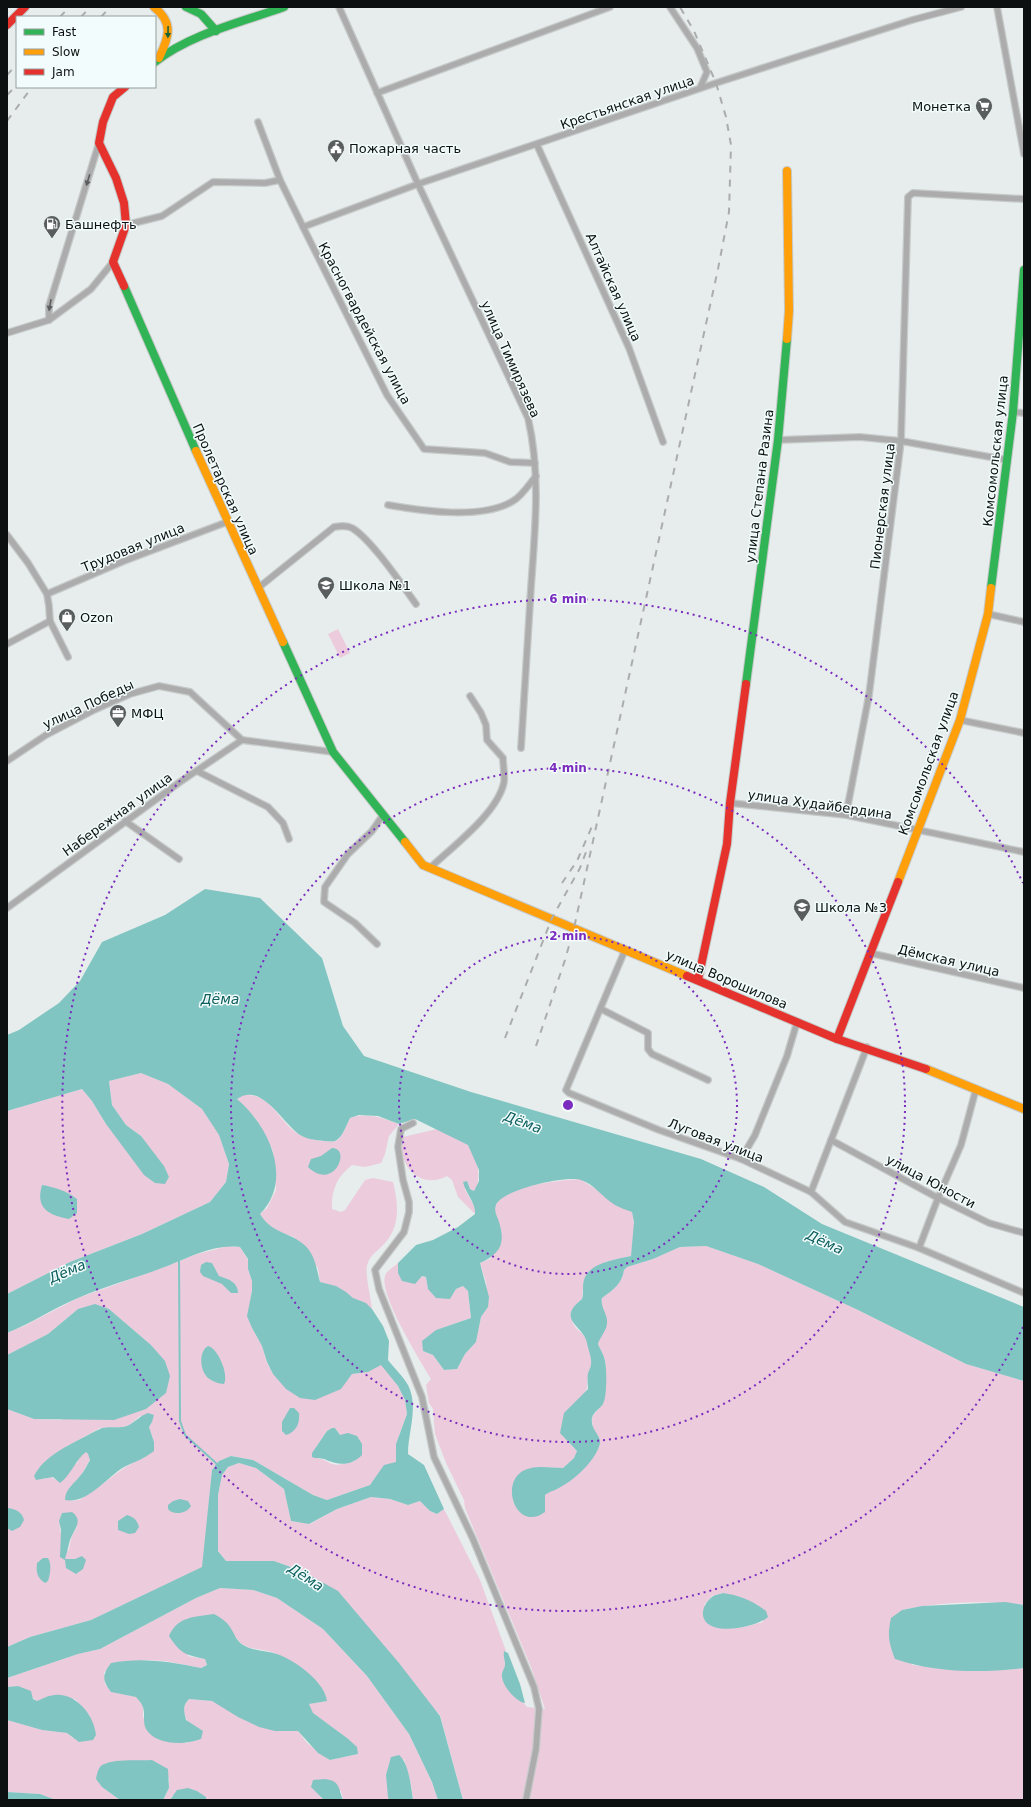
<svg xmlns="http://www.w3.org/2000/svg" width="1031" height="1807" font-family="'DejaVu Sans',sans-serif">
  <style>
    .green { fill: #eccbdc; fill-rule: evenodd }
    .water { fill: #81c5c3 }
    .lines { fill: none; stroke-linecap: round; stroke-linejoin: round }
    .stream { stroke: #81c5c3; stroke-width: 2 }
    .street-casing { stroke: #c5c9c8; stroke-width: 8 }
    .fast-casing { stroke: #c5c9c8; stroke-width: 10 }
    .slow-casing { stroke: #c5c9c8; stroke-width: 10 }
    .jam-casing { stroke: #c5c9c8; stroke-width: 10 }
    .street { stroke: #acacad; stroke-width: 5.5 }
    .fast { stroke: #30b455; stroke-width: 8 }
    .slow { stroke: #ff9f0a; stroke-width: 8 }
    .jam { stroke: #e5322d; stroke-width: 8 }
    .rail { stroke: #abadad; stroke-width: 2; stroke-dasharray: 7 7; stroke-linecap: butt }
    .oneway { fill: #1e6232 }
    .oneway2 { fill: #5c5e5e }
    .ring { fill: none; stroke: #7b2cbf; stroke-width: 2; stroke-dasharray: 2 4 }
    .labels { text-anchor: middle; stroke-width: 3; stroke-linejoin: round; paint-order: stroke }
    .street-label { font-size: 13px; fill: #0d1010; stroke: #f2fcfc }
    .poi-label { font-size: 13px; fill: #0d1010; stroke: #f2fcfc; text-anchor: start }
    .water-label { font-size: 14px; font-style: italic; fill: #0d5f5e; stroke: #f2fcfc }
    .centre { fill: #7b2cbf; stroke: #f2fcfc; stroke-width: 2 }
    .ring-label { font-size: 12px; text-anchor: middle; font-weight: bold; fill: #7b2cbf; stroke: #f2fcfc; stroke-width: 3; stroke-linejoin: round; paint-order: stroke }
  </style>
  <rect width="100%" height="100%" fill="#e7edec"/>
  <!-- green -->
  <g class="green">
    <path d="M338,629L350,653L340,658L328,634Z"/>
    <path d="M141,1073L168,1084L202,1109L219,1134L229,1164L226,1182L210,1202L142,1234L70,1262L7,1294V1111L82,1089L92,1101L106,1124L141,1136L126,1125L112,1105L109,1081Z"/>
    <path d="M243,1095C274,1093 278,1125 302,1136C308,1139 316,1140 323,1141C328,1141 333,1143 338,1140C343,1135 347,1124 350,1118C368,1112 382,1118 399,1124L389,1136L385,1154L381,1163L365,1167L352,1165C337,1177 331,1190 332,1209L341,1212L345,1210L365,1180L373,1178L393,1182C398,1202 401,1226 385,1243C378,1251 369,1255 367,1266C365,1275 371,1298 372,1309C366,1303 358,1302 352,1298C341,1290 333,1286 320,1282L318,1268L294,1237L279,1232L266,1224L260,1214L267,1208L276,1190L273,1151L256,1119L237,1099Z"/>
    <path d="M437,1129C446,1134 460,1138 468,1145C477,1153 483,1181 474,1191L470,1189L467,1181L465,1190L475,1207V1214L458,1197L452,1180L447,1176C420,1191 396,1164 403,1137Z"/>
    <path d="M580,1179L594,1188L615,1204L632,1212C636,1227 633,1241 631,1256L605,1262L583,1287L582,1299C573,1306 567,1317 576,1328C580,1332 585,1335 587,1342C589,1347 592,1360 591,1366C590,1369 588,1372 588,1375C587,1383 589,1388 583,1395L567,1441L577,1451L574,1458L563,1468L536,1467L545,1500V1495L550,1491L558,1489L599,1437L593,1430L592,1419L594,1414L603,1404L606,1366L605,1360L598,1344L601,1335L602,1298C613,1290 622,1284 624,1270L627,1267L653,1259L680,1247L706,1246L758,1264L858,1310L966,1364L1024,1381V1605C987,1600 938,1602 902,1610L912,1665C950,1669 987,1673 1024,1668V1800H463L440,1715L302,1571L274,1561H226L218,1551V1495L222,1475L228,1467L239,1463L256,1468L284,1489L291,1521L310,1524L337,1509L371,1497L390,1499L408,1505L420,1501L430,1511L437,1514L444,1509L480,1580L506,1651L504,1652L505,1665L502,1678L527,1707L545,1709L531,1667L465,1508L464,1500L446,1463L435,1434L433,1409L429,1403L426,1385L431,1379C420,1360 379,1295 385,1276C387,1270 394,1267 398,1263V1273L426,1277L428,1289L450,1299L456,1289L463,1286L468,1291L471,1318L436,1330L423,1351L433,1355L444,1370L457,1369L465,1354L476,1342L481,1317L488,1307L486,1282L480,1263L490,1259L501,1229C499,1224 494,1215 495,1209C496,1186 563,1180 580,1179ZM723,1593L758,1605L763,1622L740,1628L704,1605L712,1596Z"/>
    <path d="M228,1246L240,1247L248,1260V1269L252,1281V1291L248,1316L252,1328L262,1346L267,1363L273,1374L348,1379L352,1374L368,1372L381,1364L398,1386L405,1400L407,1414L396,1444V1462L375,1478L370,1485L327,1500L313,1495L253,1460L231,1456L219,1461L212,1470L203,1567L91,1620L30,1637L7,1647L8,1508L7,1509V1409L34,1419L61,1420L151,1345L109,1309H78L48,1334L7,1355V1333L24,1326L78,1298L170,1265L194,1255ZM140,1416L152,1422L149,1427L154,1442L133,1463L124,1468L89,1494L79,1500L71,1501L74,1483L81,1476L90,1459L88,1454L86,1452L79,1458L77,1463L56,1480L51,1477L42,1479L66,1447L100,1428L122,1427L129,1425ZM335,1428L338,1432L355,1461C347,1463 340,1466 332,1464C327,1462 324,1459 319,1459L316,1447L327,1431ZM63,1513L77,1527L72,1536L68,1552C63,1541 55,1524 63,1513Z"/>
    <path d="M220,1588L253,1590L277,1598L323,1629L367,1676L409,1734L432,1782L438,1800H413L411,1784L404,1759L386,1774L389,1800H343L341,1791L312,1787L324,1800H206V1797L172,1796L170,1800H163L169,1788V1778L117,1761L102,1766L98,1771L102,1787L120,1800H56L40,1794L7,1792V1720L42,1730L67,1733L73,1738L90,1716L75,1699L37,1701L18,1686L7,1687V1678L78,1654L100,1649L196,1598ZM230,1627C243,1656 256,1644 279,1655C293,1661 325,1685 326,1701L309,1704L312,1713L347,1738L358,1754L330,1760L307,1743L298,1731H289L222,1706L212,1701L189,1699C175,1713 193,1727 201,1739L186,1743L157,1739L143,1717V1706L137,1697L112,1692L105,1684L104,1672L146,1660L165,1661L201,1668L207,1665L205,1659L187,1656Z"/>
  </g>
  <!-- water -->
  <g class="water">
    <path d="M205,889L260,898L322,958L343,1026L364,1056L471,1092L701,1159L764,1187L822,1224L1024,1307V1381L966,1364L858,1310L758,1264L706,1246L680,1247L653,1259L627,1267L624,1270C622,1284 613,1290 602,1298C600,1307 608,1314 607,1323C607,1330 600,1337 598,1344C600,1349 604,1355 605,1361C607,1369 607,1397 603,1404C600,1409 594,1411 592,1418C590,1430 601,1435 600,1443C596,1461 574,1480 559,1488C554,1491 550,1491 545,1495V1512C518,1532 501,1488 520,1473C531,1464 550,1468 563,1468L574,1458L577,1451L560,1433L564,1413L588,1389C588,1384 587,1378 588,1373C589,1370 591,1367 591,1364C592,1358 588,1349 587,1343C584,1326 555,1320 582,1299C584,1293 582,1286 584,1280C588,1263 617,1259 631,1256L634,1222L632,1212C627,1210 620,1208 615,1205C603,1198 594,1184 581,1180C566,1175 501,1190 496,1205C494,1210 496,1214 498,1219C506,1242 502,1253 480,1263L489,1297L488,1307L481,1317L476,1342L465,1354L457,1369L444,1370L433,1355L423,1351L422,1341L436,1330L471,1318L468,1291L463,1286L456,1289L450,1299L436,1298L428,1289L426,1277L422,1276L415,1284L402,1281L398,1273V1263L416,1245L433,1240L458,1227L475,1214C476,1203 466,1194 463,1182L467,1181L470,1189L474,1191L479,1181V1170L468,1145L415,1119L399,1124L378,1116L359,1115L350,1118C347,1124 343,1135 338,1139C334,1143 329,1141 324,1141C316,1140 306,1139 300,1135C283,1124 261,1081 237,1099C269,1126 294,1180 260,1214C273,1236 296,1232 309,1250C316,1260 317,1271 320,1282L336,1286L346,1292L353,1298L366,1303L372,1309L383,1326L389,1341L388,1360C394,1368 403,1376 408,1385C419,1407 408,1431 408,1454L424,1465L444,1509L437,1514L430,1511L420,1501L408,1505L390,1499L371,1497L337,1509L309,1524L291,1521L284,1489L256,1468L239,1463L228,1467L222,1475L218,1495V1551L226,1561H274L302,1571L338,1591L399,1663L440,1716L463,1800H438L432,1782L409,1734L367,1676L323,1629L277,1598L253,1590L220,1588L196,1598L100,1649L78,1654L7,1678V1647L30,1637L91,1620L202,1567L212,1470L219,1461L231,1456L253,1460L313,1495L327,1500L370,1485L384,1465L396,1462V1444L407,1414L405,1400L398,1386L381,1365L368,1372L352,1374L341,1389L315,1400L300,1398L286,1389L273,1374L267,1362L262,1346L252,1328L247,1316L252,1291V1281L248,1269V1259L240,1247C215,1244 192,1256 170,1265C140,1277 108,1285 78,1298C54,1308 32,1323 7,1333V1294L70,1262L142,1234L210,1202L226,1182L229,1164L219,1135L202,1109L168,1084L141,1073L109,1081L112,1105L126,1125L141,1136L164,1166L169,1177L165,1184L155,1183L144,1175L106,1124L92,1101L82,1089L7,1111V1035L19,1030L59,1003L80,981L102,942L165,915Z"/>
    <path d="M332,1148C352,1148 334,1192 308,1167L311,1159L321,1156Z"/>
    <path d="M42,1185C54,1187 67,1191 77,1199V1213L69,1219C49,1215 35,1209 42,1185Z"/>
    <path d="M206,1262L212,1263L219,1276C228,1279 238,1282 238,1293H231L222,1284L203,1276L200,1272L201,1265Z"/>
    <path d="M95,1304L109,1309L151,1345L165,1361L170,1376L166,1393L146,1409L114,1420L34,1419L7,1409V1355L48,1334L78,1309Z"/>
    <path d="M208,1346C218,1348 229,1375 224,1384C219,1384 212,1381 208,1378C200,1371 198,1352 208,1346Z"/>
    <path d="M290,1408H294L299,1413C300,1424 296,1432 286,1435L282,1431V1422Z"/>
    <path d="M148,1413L154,1415L152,1422L149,1427L154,1442V1451C142,1460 136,1461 124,1467C106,1478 88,1504 65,1500C65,1489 74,1484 80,1476C84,1472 87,1465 90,1460L88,1454L86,1452C75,1460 72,1474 60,1483L53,1477L36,1480L34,1476C45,1455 68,1446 88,1435C92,1433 97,1430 102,1428C110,1426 121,1429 129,1425C136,1421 140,1416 148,1413Z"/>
    <path d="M332,1428H335L340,1435L348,1433L357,1436L362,1444V1455C350,1467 338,1465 324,1459C320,1458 316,1459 312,1457V1453L327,1431Z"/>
    <path d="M180,1499L188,1501L191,1506C187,1513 177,1515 170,1511L168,1509V1505L173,1501Z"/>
    <path d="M8,1508C16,1509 22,1512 24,1520L20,1527L12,1531L7,1528Z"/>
    <path d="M72,1512C84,1521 74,1529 70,1540C68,1547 67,1553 65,1559H75L82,1556L86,1560L83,1569L76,1574L66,1568L65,1560L60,1557L61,1530L59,1521L62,1513Z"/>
    <path d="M127,1515C134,1517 137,1520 139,1527L135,1533L129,1534L118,1530V1521Z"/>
    <path d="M43,1558H48C52,1564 50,1575 48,1581L45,1583C37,1578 36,1572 37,1563Z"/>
    <path d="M723,1593C739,1595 753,1601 766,1611L768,1617C757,1627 717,1635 706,1622C699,1614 705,1602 712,1597C714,1595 720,1594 723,1593Z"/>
    <path d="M1005,1602L1024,1605V1668C983,1673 935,1673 895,1659C889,1643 887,1636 891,1618L902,1610L922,1606Z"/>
    <path d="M214,1614C220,1617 226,1621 230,1627C235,1634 236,1642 245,1646C254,1651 267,1651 277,1654C295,1660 325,1682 327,1701L309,1704L313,1713L347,1738L357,1747L358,1754L330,1760L318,1753L298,1731H275L259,1727L238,1717L212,1701L189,1699C182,1706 184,1711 186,1720L203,1731L201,1739C186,1745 156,1746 146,1729C142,1722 146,1712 142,1705C141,1702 138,1700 136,1697L111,1692C102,1680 102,1675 111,1663C142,1657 171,1662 201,1668L207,1665L205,1659C185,1655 180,1653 169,1636C178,1616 194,1617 214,1614Z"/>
    <path d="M504,1651L508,1653L520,1684L525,1703C515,1701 503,1686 502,1677C501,1672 505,1669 505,1664C505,1660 503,1656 504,1651Z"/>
    <path d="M18,1686L31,1691L33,1699L37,1701C42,1699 49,1695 55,1695C76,1693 94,1715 96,1735L93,1740L79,1742L67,1733L42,1730L7,1720V1687Z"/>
    <path d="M399,1755C409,1763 411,1787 413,1800H389L388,1797L386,1775L391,1757Z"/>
    <path d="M152,1760L168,1769L169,1788L163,1800H120L102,1787L96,1779C97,1774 98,1768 102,1765C115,1758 138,1761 152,1760Z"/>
    <path d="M325,1779C340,1781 338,1787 343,1800H324L311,1787L313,1780Z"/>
    <path d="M188,1788L197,1791L206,1797V1800H170L177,1790Z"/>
    <path d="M7,1792L40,1794L56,1800H7Z"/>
  </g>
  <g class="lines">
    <!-- stream -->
    <path class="stream" d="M179,1259L180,1421L185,1435L217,1464L216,1466"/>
    <defs>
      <g id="street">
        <path d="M339,7L418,184L528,418C541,474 535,530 531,587C528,641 524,694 521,748"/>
        <path d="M670,7L697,48L707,72L700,88"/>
        <path d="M997,7L1024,154"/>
        <path d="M377,93L610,7"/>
        <path d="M258,122L280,180L306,233L387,395L424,449L485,453L510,462L535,463"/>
        <path d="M537,145L629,348L663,442"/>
        <path d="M126,225L162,216L213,182L265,183L280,180"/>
        <path d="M303,227L418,184L716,83L912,20L961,7"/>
        <path d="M49,320V306L99,143"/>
        <path d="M7,333L49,320L91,289L113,262"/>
        <path d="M1013,412L1024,413"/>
        <path d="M778,440L860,437L901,441L1007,460"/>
        <path d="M388,505C422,511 482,520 513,501C522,496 530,483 536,476"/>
        <path d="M7,535L28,563L47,594L49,606L50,621L68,657"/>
        <path d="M258,588L334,527C340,526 346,525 352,528C371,539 402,585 416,604"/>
        <path d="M47,594L124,561L227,522"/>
        <path d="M988,614L1024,622"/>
        <path d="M7,644L50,621"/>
        <path d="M960,720L1024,733"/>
        <path d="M7,761L46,735L94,710L130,694L159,686L190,692L242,740L333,752"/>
        <path d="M197,771L268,807L283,823L289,839"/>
        <path d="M730,803L846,815L1024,852"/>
        <path d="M846,815L869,695L901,441L908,197L913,193L1024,199"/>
        <path d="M125,821L179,859"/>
        <path d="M430,868C452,847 498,813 504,782C505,775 503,765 503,758L487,740L486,725L481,713L470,696"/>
        <path d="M7,908L180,782L242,740"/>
        <path d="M377,944L355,923L324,902L325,887L348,854L372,831L383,815"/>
        <path d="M625,950L566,1090L569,1093L659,1130L741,1159L811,1192L845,1222L919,1248L1024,1293"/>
        <path d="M870,953L1024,988"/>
        <path d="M601,1009L648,1033V1049L652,1054L708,1080"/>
        <path d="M413,1123L401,1129L398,1147L403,1180L409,1202V1212L404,1232L375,1270L379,1289L422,1397L434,1457L473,1539L534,1687L539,1709L536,1749L526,1800"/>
        <path d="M831,1140L938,1198L989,1223L1024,1233"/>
        <path d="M741,1159L755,1135L787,1056L797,1022"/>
        <path d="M811,1192L867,1047"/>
        <path d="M919,1248L938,1198L961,1145L976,1089"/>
      </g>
      <g id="fast">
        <path d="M186,7L201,14L216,31"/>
        <path d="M155,62C190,34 242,22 284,7"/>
        <path d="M124,286L196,451"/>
        <path d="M991,588L1013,412L1024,270"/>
        <path d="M283,642L333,752L405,842"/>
        <path d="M746,684L778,440L787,339"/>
      </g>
      <g id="slow">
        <path d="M154,7C174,23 169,37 159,58"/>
        <path d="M787,339L789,311L787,171"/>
        <path d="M196,451L283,642"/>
        <path d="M405,842L423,865L687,976"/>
        <path d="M898,882L960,720L988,614L991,588"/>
        <path d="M926,1069L1024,1109"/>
      </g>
      <g id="jam">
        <path d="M7,25L25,7"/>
        <path d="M124,286L113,262L126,225L124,203L116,178L99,143L103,122L113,97L125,87"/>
        <path d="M687,976L837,1039L926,1069"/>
        <path d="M698,980L727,844L730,803L746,684"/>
        <path d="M837,1039L898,882"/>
      </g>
    </defs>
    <!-- street casing -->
    <use href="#street" class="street-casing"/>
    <!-- fast casing -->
    <use href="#fast" class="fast-casing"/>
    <!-- slow casing -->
    <use href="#slow" class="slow-casing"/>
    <!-- jam casing -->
    <use href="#jam" class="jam-casing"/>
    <!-- street -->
    <use href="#street" class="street"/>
    <!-- fast -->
    <use href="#fast" class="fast"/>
    <!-- slow -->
    <use href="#slow" class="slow"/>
    <!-- jam -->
    <use href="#jam" class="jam"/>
    <!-- rail -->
    <g class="rail">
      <path d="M60,17L69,7"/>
      <path d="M81,17L90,7"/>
      <path d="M101,17L110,7"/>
      <path d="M7,75L17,64"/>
      <path d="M7,95L17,85"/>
      <path d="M7,121L32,87"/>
      <path d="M562,883L577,861L593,824"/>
      <path d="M505,1038L552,918L580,868L586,852"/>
      <path d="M536,1046L565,960L574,928L718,269L729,212L731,145L726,117L716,83L694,31L680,7"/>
    </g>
  </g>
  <!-- one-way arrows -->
  <defs><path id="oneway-solid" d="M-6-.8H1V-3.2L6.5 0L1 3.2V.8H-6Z"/></defs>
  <use class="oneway" href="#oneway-solid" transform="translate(168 32) rotate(91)"/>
  <g class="oneway2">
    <use href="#oneway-solid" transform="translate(88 180) rotate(107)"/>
    <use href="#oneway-solid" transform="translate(50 305) rotate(100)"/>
  </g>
  <!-- distance rings -->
  <g class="ring">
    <circle cx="568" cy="1105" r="169"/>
    <circle cx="568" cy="1105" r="337"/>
    <path d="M1023 1327A506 506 0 1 1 1023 883"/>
  </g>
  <!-- icons -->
  <defs>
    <symbol id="supermarket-pin" viewBox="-11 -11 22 30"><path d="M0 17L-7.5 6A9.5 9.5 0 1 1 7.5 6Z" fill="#595d5d" stroke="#f2fcfc"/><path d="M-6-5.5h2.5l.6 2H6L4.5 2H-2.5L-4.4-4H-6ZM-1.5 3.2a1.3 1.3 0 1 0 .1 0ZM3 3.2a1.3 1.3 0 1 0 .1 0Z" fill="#fff"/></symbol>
    <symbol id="civic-pin" viewBox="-11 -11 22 30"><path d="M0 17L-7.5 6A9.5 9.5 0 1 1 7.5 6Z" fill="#595d5d" stroke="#f2fcfc"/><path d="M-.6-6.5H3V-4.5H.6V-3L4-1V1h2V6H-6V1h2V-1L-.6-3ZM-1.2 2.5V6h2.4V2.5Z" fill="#fff"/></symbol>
    <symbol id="fuel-pin" viewBox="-11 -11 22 30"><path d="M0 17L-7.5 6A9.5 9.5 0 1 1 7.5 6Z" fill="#595d5d" stroke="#f2fcfc"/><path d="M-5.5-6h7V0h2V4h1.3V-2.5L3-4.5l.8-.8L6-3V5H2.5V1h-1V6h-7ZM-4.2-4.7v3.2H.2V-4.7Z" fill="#fff"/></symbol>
    <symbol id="school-pin" viewBox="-11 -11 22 30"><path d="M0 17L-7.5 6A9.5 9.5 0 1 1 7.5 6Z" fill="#595d5d" stroke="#f2fcfc"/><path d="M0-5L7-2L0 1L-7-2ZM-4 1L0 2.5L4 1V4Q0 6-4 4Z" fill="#fff"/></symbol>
    <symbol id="shop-pin" viewBox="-11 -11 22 30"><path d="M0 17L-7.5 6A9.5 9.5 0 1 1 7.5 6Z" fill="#595d5d" stroke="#f2fcfc"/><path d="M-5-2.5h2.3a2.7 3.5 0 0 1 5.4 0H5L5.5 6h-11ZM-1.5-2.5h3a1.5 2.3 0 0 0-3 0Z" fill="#fff"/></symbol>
    <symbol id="office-pin" viewBox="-11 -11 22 30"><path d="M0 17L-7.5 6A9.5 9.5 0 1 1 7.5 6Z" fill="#595d5d" stroke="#f2fcfc"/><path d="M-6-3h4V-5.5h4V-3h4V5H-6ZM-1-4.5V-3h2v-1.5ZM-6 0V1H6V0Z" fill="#fff"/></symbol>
  </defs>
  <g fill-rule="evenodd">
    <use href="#supermarket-pin" x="974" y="96" width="20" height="27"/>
    <use href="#civic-pin" x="326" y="138" width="20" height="27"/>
    <use href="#fuel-pin" x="42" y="214" width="20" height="27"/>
    <use href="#school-pin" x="316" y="575" width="20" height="27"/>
    <use href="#shop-pin" x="57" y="607" width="20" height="27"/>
    <use href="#office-pin" x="108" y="703" width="20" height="27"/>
    <use href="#school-pin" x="792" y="897" width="20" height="27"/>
  </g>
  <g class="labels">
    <!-- street labels -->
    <g class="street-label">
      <text transform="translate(627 102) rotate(-19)" y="5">Крестьянская улица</text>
      <text transform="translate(614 287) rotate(66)" y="5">Алтайская улица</text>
      <text transform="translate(365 323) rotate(62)" y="5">Красногвардейская улица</text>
      <text transform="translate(511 359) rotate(66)" y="5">улица Тимирязева</text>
      <text transform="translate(995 451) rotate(-84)" y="5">Комсомольская улица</text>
      <text transform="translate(759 486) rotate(-83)" y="5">улица Степана Разина</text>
      <text transform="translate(226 489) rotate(66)" y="5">Пролетарская улица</text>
      <text transform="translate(882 506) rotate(-83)" y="5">Пионерская улица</text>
      <text transform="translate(133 547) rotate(-22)" y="5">Трудовая улица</text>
      <text transform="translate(88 704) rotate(-25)" y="5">улица Победы</text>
      <text transform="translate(928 763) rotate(-70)" y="5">Комсомольская улица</text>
      <text transform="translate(820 804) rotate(8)" y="5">улица Худайбердина</text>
      <text transform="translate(117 814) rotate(-36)" y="5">Набережная улица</text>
      <text transform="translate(949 960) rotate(13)" y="5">Дёмская улица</text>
      <text transform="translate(727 979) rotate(23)" y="5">улица Ворошилова</text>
      <text transform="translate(716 1140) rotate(21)" y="5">Луговая улица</text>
      <text transform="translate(931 1181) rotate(28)" y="5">улица Юности</text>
    </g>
    <!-- poi labels -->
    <g class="poi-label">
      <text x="971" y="111" text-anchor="end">Монетка</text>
      <text x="349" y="153">Пожарная часть</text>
      <text x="65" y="229">Башнефть</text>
      <text x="339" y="590">Школа №1</text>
      <text x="80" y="622">Ozon</text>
      <text x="131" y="718">МФЦ</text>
      <text x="815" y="912">Школа №3</text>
    </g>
    <!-- water labels -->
    <g class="water-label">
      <text x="220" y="1004">Дёма</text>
      <text transform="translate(523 1122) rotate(20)" y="5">Дёма</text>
      <text transform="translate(825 1242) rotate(25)" y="5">Дёма</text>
      <text transform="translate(67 1271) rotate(-23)" y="5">Дёма</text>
      <text transform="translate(306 1577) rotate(33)" y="5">Дёма</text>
    </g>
  </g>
  <circle cx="568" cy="1105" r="6" class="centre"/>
  <g class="ring-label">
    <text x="568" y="603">6 min</text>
    <text x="568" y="772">4 min</text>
    <text x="568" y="940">2 min</text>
  </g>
  <!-- border -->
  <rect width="1031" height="1807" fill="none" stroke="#0d1010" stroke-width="16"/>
  <!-- legend -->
  <rect x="16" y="16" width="140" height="72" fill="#f2fcfc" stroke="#969e9e"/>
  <rect x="24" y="29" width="20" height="6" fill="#30b455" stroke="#969e9e"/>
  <text x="52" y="36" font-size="12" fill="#0d1010">Fast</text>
  <rect x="24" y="49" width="20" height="6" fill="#ff9f0a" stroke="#969e9e"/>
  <text x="52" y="56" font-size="12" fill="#0d1010">Slow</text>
  <rect x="24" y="69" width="20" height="6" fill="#e5322d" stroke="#969e9e"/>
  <text x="52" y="76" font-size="12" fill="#0d1010">Jam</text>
</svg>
